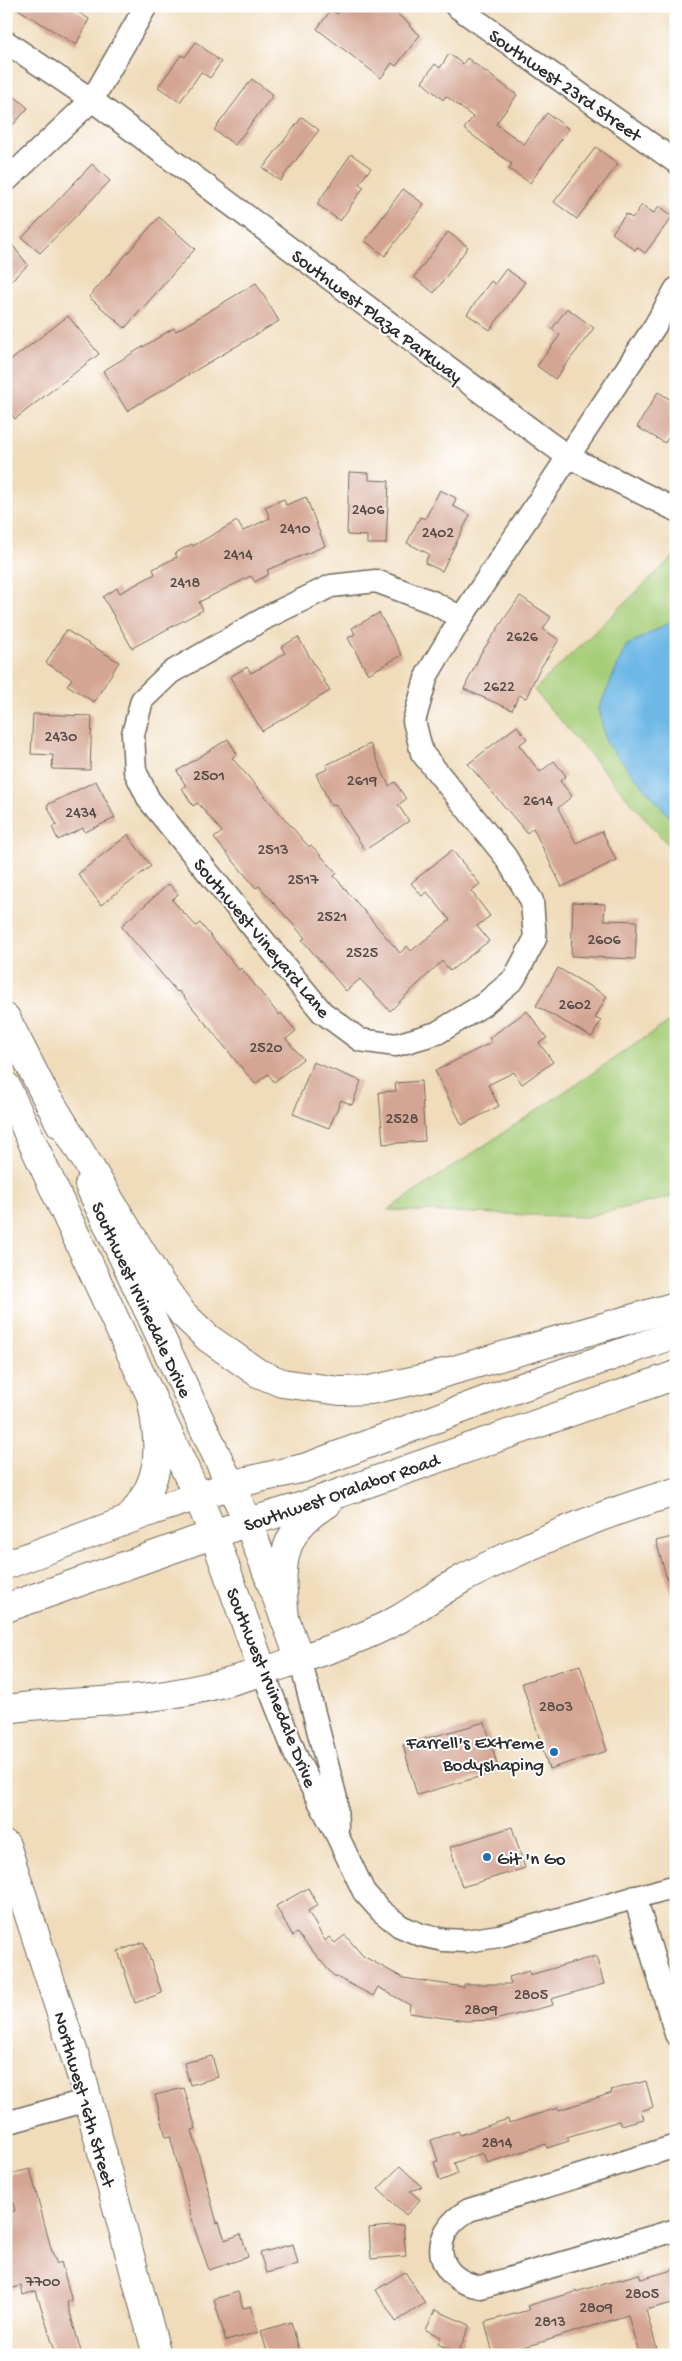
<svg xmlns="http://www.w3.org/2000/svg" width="682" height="2361" font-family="'Gochi Hand',sans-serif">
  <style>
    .green { fill: #a6ce79; stroke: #687c52 }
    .water { fill: #6eb8e6; stroke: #4c7288 }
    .building { fill: #d4a593 }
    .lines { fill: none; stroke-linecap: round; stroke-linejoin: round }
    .minor-casing { stroke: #70695d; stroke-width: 25 }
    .tertiary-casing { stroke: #70695d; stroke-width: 30 }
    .secondary-casing { stroke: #70695d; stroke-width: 30 }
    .primary-casing { stroke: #70695d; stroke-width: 30 }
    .minor { stroke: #fff; stroke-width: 22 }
    .tertiary { stroke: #fff; stroke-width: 28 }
    .secondary { stroke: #fff; stroke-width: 28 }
    .primary { stroke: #fff; stroke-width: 28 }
    .poi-dot { fill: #1f6fb2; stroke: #fff; stroke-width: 2 }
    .labels { text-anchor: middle; stroke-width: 4; stroke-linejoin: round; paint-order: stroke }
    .number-label { font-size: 16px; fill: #554a45 }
    .street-label { font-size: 19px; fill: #2b2b2b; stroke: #fff }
    .poi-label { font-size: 19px; fill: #2b2b2b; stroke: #fff; text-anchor: end }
  </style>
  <rect width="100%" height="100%" fill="#fff"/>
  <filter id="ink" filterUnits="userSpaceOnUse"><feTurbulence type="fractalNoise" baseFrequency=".02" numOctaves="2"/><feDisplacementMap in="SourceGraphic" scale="10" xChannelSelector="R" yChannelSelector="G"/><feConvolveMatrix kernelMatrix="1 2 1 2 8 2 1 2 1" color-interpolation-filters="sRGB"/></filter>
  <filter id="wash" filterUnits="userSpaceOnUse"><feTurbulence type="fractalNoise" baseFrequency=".0096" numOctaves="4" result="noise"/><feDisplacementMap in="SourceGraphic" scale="20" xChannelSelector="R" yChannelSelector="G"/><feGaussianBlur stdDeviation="1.12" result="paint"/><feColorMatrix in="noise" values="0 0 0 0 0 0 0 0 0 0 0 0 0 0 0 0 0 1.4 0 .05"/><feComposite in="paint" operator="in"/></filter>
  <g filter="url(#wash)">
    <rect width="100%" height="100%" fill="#f0dcbb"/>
    <!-- green -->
    <g class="green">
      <path d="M676,554V854L534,690Z"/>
      <path d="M676,1017V1196L585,1217L388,1210Z"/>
    </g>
    <!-- water -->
    <path class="water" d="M676,619V824L606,743L599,708L626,646Z"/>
    <g id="blocks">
      <!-- building -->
      <g class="building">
        <path d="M13,6H69L89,19L76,45Z"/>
        <path d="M343,6H387L410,24L409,26L420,35L396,66L392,63L381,78L317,29L331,10L337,14Z"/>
        <path d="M196,42L221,62L210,78L201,72L180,102L158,87L181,55L185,57Z"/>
        <path d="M449,54L463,64L467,58L517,95L496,124L524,144L547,113L569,129L530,183L509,169L512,164L464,129L473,117L446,96L443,100L422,82L435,64L440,68Z"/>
        <path d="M252,79L273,95L235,145L214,130Z"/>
        <path d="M6,89L28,108L6,133Z"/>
        <path d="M302,117L319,130L280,181L263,168Z"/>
        <path d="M596,147L618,164L577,219L554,202Z"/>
        <path d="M351,154L371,168L359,184L364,187L340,221L317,204Z"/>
        <path d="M92,164L110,181L40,253L22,238Z"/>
        <path d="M403,189L424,204L385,256L365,241Z"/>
        <path d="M642,205L654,213L659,206L673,216L645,253L637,247L635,250L612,233L626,214L632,218Z"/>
        <path d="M159,217L195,249L125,328L89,297Z"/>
        <path d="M448,232L468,247L434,293L414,277Z"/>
        <path d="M6,237L28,265L6,285Z"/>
        <path d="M506,269L525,282L490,330L467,314L491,281L495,284Z"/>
        <path d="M256,283L279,321L127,411L103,371L174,328L176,331Z"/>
        <path d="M567,308L594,328L555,379L537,366L560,335L552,329Z"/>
        <path d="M68,316L99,354L15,419L6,408V364Z"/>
        <path d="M658,392L676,403V425L665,443L637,427Z"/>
        <path d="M349,472L369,473V480L389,481L386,544H367V536L347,535Z"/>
        <path d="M440,490L456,498L453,506L470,515L442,571L425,563L429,554L407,543L420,517L425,519Z"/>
        <path d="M306,497L325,546L267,570L269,574L255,582L251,576L199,602L203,610L132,648L103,597L117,588L120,593L155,574L153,569L177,557L175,553L192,544L193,546L237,521L243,531L270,518L265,507L284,499L286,505Z"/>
        <path d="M520,596L551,617L543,629L559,640L539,670L526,698L519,695L512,710L464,689L481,653Z"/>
        <path d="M379,613L402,655L368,674L348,638L355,634L352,628Z"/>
        <path d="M66,630L119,662L94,702L67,685L72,679L46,663Z"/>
        <path d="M298,637L330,691L262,731L230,677L247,667L251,673L268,664L285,653L281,647Z"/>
        <path d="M33,714L92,716L90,770L52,769L53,755L31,754Z"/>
        <path d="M517,726L527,739L519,745L540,772L554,761L566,776L560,781L572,796L558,808L576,843L602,831L616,860L562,887L533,828L527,833L468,764Z"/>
        <path d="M228,739L237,754L232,758L309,847L311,845L337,873L334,876L400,953L407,946L411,951L450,920L427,892L422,896L411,883L452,850L480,884L471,891L490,916L477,926L489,941L450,971L442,961L390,1011L360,979L346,991L302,940L305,938L259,886L256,888L214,838L222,832L198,803L193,806L182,788L186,786L177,771Z"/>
        <path d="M370,744L389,786L395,782L406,799L398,805L409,821L365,850L335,804L331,806L316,774L328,769L326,765Z"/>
        <path d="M96,781L115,818L85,832L83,828L58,840L52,827L57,825L47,805Z"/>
        <path d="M129,834V837L151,866L101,905L78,874Z"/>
        <path d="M169,884L178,894L172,900L196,926L200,923L239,970L241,968L279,1015L281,1013L296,1031L286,1039L303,1059L274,1082L268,1074L255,1084L179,991L177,992L121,926Z"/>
        <path d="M573,902L605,904L604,920L637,921L635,959L571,956Z"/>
        <path d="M558,968L607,996L595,1018L601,1021L592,1037L536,1006Z"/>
        <path d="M527,1011L547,1038L539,1043L553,1062L522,1084L514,1072L488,1085L499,1106L462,1125L435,1071L492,1042L489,1038Z"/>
        <path d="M313,1062L361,1081L352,1105L341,1100L329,1128L293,1114Z"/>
        <path d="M421,1081L425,1141L383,1144L379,1092L396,1091L395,1083Z"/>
        <path d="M676,1536V1592L671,1593L656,1541Z"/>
        <path d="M580,1665L607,1751L549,1769L522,1683Z"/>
        <path d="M485,1722L499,1771L417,1795L403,1745Z"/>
        <path d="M512,1827L525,1868L462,1887L450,1847Z"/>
        <path d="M308,1888L318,1905L308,1911L325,1941L329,1937L335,1943L345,1935L363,1956L403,1978L464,1987V1984H511L509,1977L529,1971L530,1975L596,1956L604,1984L551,1999L553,2005L495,2020L466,2021L409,2013L410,2005L378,1987L373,1996L333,1975L297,1933L293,1936L276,1906Z"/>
        <path d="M144,1942L162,1993L135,2003L118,1951Z"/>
        <path d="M212,2056L218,2077L190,2085L184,2063Z"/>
        <path d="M646,2081L653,2107L641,2111L644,2119L621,2125L619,2121L567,2137L569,2141L547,2148L546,2144L487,2163L483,2153L454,2163L458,2174L440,2181L434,2162L438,2161L431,2140L458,2131L460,2135L508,2119L509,2123L558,2108L559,2110L612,2093L611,2090Z"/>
        <path d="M184,2088L196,2129L192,2130L217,2223L219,2222L225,2240L241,2234L248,2257L209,2270L195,2230L170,2136L166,2137L155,2095Z"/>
        <path d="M400,2166L422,2187L410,2191L420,2200L406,2215L378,2189Z"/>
        <path d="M30,2169L52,2252L57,2264L61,2262L72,2301L67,2302L82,2355H56L36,2291L23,2295L21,2286L6,2290V2212L15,2211L6,2175Z"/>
        <path d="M403,2225L406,2256L371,2259L369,2228Z"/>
        <path d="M293,2244L298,2264L266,2273L260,2253Z"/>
        <path d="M676,2269V2302L646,2310L657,2349L639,2354L628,2315L539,2343L493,2354L485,2322L529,2310L527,2306L547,2300L639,2274L641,2279Z"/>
        <path d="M405,2272L425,2303L396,2322L376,2290Z"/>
        <path d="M238,2292L243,2308L251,2306L258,2332L226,2341L214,2299Z"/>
        <path d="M435,2310L470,2325L458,2353L438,2344L441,2337L426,2330Z"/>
        <path d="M291,2322L301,2355H268L261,2331Z"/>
      </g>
    </g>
  </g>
  <g filter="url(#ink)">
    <use href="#blocks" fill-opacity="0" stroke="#70695d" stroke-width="1"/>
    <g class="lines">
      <defs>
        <g id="minor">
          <path d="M456,6L676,162"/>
          <path d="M6,42L92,100L545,440L567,456L676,510"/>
          <path d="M6,181L92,100L146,6"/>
          <path d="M461,618L427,675L414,721L422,753L505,856L532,901L535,939L514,979L483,1005L437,1033L396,1045L360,1040L322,1012L149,800L135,771L133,734L142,700L170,673L269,616L331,586L376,581L432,602L461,618L655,326L676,289"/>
          <path d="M300,1659L336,1799L337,1829"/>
          <path d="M263,1672L298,1761L337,1835L364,1892L381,1911L400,1926L421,1935L444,1940L466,1941L499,1936L676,1886"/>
          <path d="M635,1897L676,2034"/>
          <path d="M6,2123L88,2100"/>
          <path d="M676,2146L469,2210C427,2233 434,2280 481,2287L676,2230"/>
        </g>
        <path id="tertiary" d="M300,1659C335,1648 368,1636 399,1619C421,1606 442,1590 464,1578C532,1543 602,1513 676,1492"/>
        <g id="secondary">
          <path d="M6,1018L60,1124"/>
          <path d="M6,1086L198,1497L214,1535L263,1672"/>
          <path d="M6,1709C59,1701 112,1703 165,1695C212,1688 256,1675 300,1659L248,1522L89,1185"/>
          <path d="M6,1845L82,2078L157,2355"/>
        </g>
        <g id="primary">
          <path d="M51,1103L159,1281L183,1314L208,1338L258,1373L282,1383L340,1391L370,1390L430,1377L676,1306"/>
          <path d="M129,1519C136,1509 145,1498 150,1486C163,1457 156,1426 151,1396"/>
          <path d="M6,1565L152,1511L238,1483L304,1468L510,1391L676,1334"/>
          <path d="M6,1608L248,1522L300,1507L676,1375"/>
          <path d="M285,1619C280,1569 278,1531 327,1504"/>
        </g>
      </defs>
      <!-- minor casing -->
      <use href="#minor" class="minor-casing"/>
      <!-- tertiary casing -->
      <use href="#tertiary" class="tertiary-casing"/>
      <!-- secondary casing -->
      <use href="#secondary" class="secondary-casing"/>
      <!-- primary casing -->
      <use href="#primary" class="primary-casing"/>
      <!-- minor -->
      <use href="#minor" class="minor"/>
      <!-- tertiary -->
      <use href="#tertiary" class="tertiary"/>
      <!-- secondary -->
      <use href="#secondary" class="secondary"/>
      <!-- primary -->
      <use href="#primary" class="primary"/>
    </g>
  </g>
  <!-- markers -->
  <g class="poi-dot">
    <circle cx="554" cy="1752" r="5"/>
    <circle cx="487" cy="1857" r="5"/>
  </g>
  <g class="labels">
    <!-- number labels -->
    <g class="number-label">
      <text x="368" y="514">2406</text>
      <text x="295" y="533">2410</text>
      <text x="438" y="537">2402</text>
      <text x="238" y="559">2414</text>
      <text x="185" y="587">2418</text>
      <text x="522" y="641">2626</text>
      <text x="499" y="691">2622</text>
      <text x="61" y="741">2430</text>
      <text x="209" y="780">2501</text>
      <text x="362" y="785">2619</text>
      <text x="538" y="805">2614</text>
      <text x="81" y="817">2434</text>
      <text x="273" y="854">2513</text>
      <text x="303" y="884">2517</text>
      <text x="332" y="921">2521</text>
      <text x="604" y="944">2606</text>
      <text x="362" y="957">2525</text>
      <text x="575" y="1009">2602</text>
      <text x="266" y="1052">2520</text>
      <text x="402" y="1123">2528</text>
      <text x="556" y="1711">2803</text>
      <text x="531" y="1999">2805</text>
      <text x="481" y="2014">2809</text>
      <text x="497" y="2147">2814</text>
      <text x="43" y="2286">7700</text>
      <text x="642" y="2298">2805</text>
      <text x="596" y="2312">2809</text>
      <text x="550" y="2326">2813</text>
    </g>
    <!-- street labels -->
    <g class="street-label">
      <text transform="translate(566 84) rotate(35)" y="7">Southwest 23rd Street</text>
      <text transform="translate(378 315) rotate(37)" y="7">Southwest Plaza Parkway</text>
      <text transform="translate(263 937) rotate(50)" y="7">Southwest Vineyard Lane</text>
      <text transform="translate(143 1299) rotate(65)" y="7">Southwest Irvinedale Drive</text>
      <text transform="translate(341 1491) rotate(-19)" y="7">Southwest Oralabor Road</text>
      <text transform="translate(273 1687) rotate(68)" y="7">Southwest Irvinedale Drive</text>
      <text transform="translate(86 2099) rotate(74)" y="7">Northwest 16th Street</text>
    </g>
    <!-- poi labels -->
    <g class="poi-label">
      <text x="544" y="1748">Farrell's Extreme<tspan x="544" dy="22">Bodyshaping</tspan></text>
      <text x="497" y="1864" text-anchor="start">Git 'n Go</text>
    </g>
  </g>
  <!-- margin -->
  <rect width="682" height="2361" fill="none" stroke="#fff" stroke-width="25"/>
</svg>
